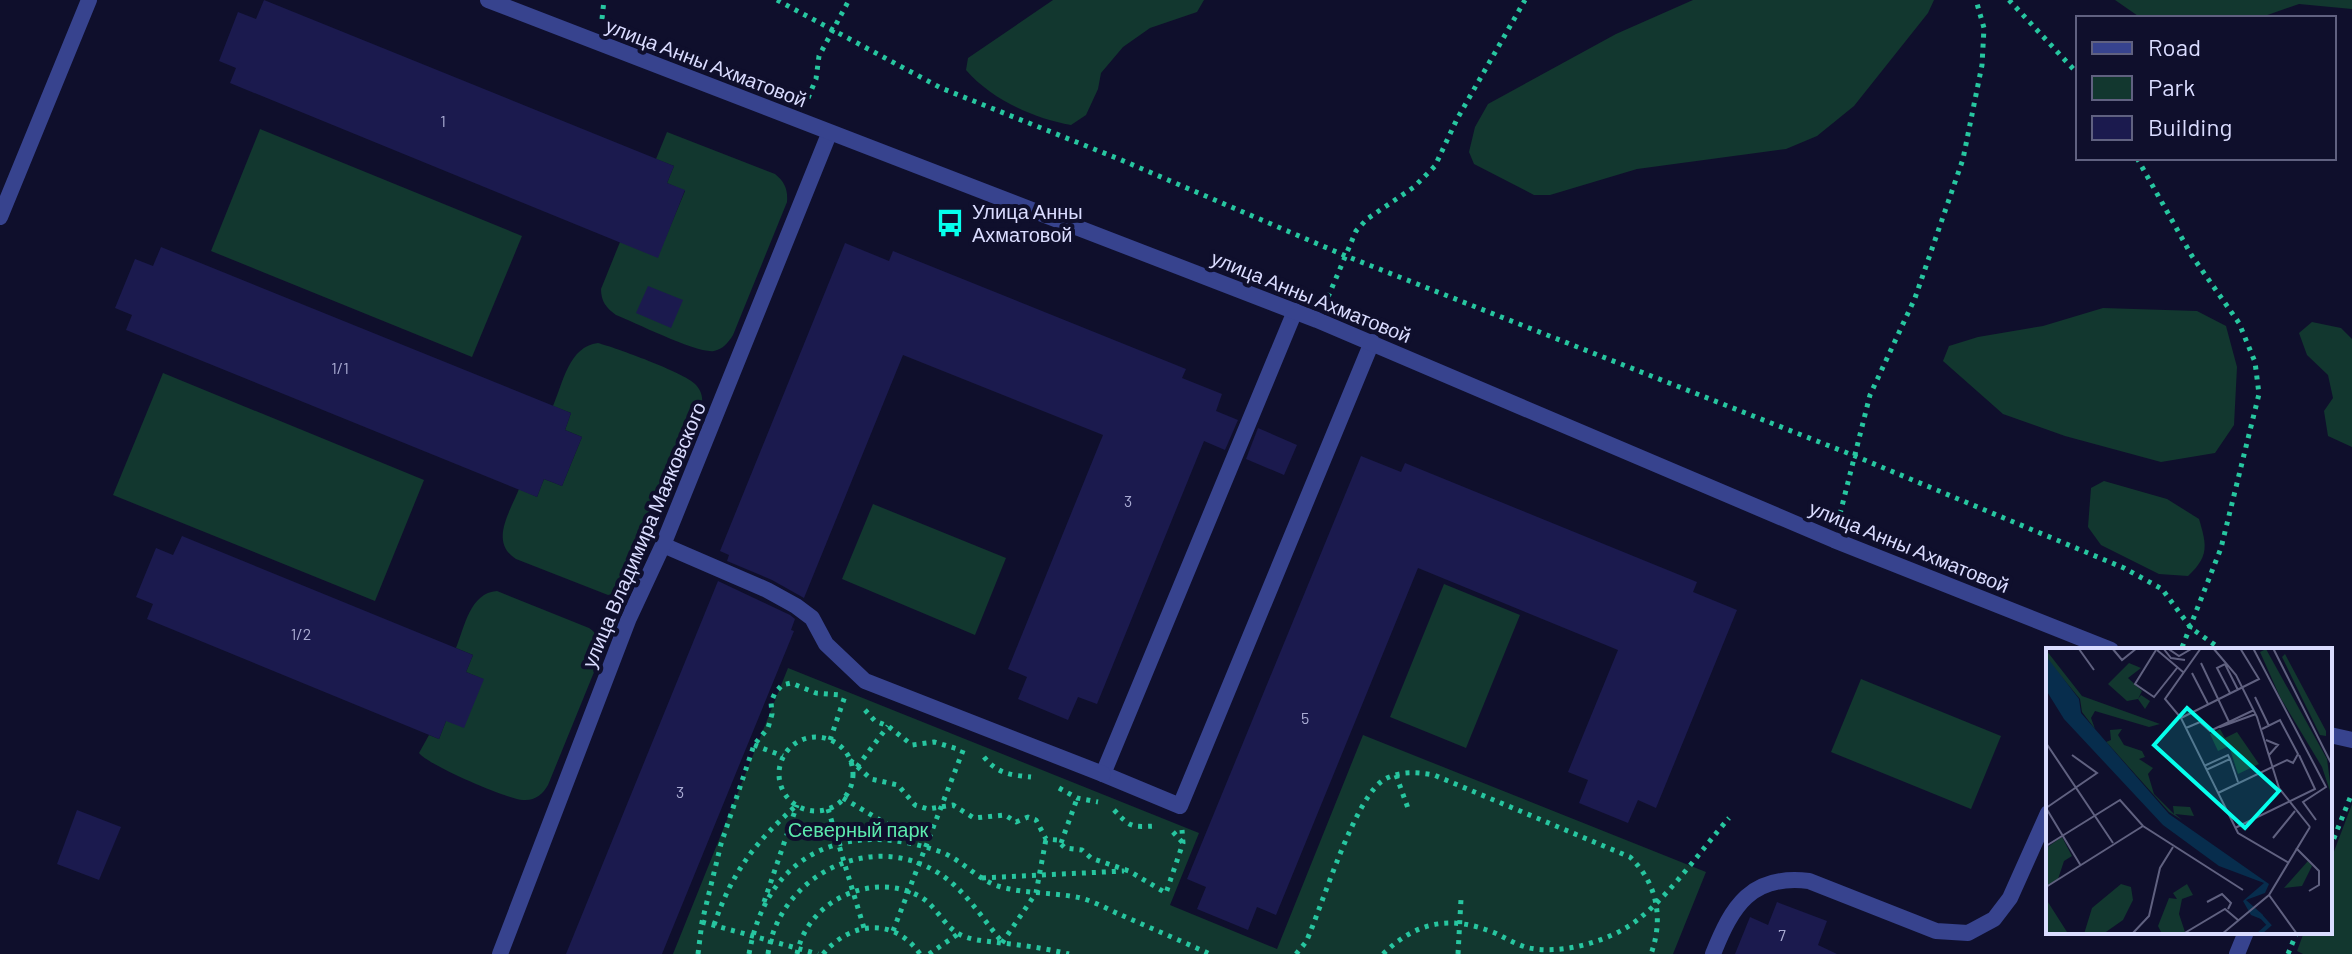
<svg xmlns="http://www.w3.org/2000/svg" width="2352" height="954" viewBox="0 0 2352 954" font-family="Barlow,sans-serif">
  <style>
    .green { fill: #12372f }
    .building { fill: #1b1a4e }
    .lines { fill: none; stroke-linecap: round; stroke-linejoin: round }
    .path { stroke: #27c6a0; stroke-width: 5; stroke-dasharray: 4 6; stroke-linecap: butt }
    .service { stroke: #37438e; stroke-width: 16 }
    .minor { stroke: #37438e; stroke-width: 16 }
    .tertiary { stroke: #37438e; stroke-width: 16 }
    .labels { text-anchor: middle; stroke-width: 8; stroke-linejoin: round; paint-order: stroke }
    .number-label { font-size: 16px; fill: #aaacd3 }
    .street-label { font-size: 20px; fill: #dadcff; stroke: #0f0f2c }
    .poi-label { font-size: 20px; fill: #dadcff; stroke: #0f0f2c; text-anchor: start }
    .park-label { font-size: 20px; fill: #5ce9ad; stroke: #0f0f2c }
    .inset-river { fill: none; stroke: #072d4d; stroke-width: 4 }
    .inset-road { fill: none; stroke: #606180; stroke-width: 2 }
    .view { fill: #06ffec; fill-opacity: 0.15; stroke: #06ffec; stroke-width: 4 }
    .inset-edge { fill: none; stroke: #dadcff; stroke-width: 4 }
  </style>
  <rect width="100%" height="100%" fill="#0f0f2c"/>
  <!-- green -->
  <g class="green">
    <path d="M1053,0H1204L1197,12L1150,28L1123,47L1101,73L1098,89L1086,115L1071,125C1034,119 991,99 966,70L968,58Z"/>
    <polygon points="1693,0 1934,0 1928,13 1854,106 1817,136 1786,149 1637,169 1550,195 1534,195 1474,164 1469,152 1475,127 1488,104 1616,34"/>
    <polygon points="2115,0 2352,0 2352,9 2299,4 2259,18 2141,18"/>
    <polygon points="260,129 522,236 472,357 211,251"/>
    <path d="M667,132L775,174C785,182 788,190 787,202L733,335C728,343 723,349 714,351C698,354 634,322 616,315C606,308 601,301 601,289L620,242L665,239L685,191L667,183L674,166L656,159Z"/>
    <polygon points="2103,308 2197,311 2226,326 2237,367 2234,425 2215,453 2161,462 2065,436 2003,414 1943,361 1949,346 1978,337 2043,326"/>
    <polygon points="2312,322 2341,328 2352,339 2352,447 2328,436 2324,411 2333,398 2328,375 2307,355 2299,333"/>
    <path d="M598,343C616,348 683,372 695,384C702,391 703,398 702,408L633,579L623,591L608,595L516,559C489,542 510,512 519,489L537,497L544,479L562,486L582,437L565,430L571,413L553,406C563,383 569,346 598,343Z"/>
    <polygon points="163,373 424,480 375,601 113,495"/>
    <path d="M2104,481L2167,499L2199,519C2207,546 2209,556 2188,576L2159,574L2101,545L2088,527L2091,488Z"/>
    <polygon points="873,504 1006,558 975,635 842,579"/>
    <polygon points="1444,584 1520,615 1466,748 1390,717"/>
    <path d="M497,591L589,628C599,635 602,643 601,655L548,785C543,794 535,801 523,800C507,799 428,765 419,753L429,735L439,739L446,721L483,679L466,672L473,655L456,648C465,626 470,593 497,591Z"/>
    <polygon points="788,668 1199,833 1170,905 1277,949 1363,735 1706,872 1673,954 673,954"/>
    <polygon points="1861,679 2001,736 1971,809 1831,752"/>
    <polygon points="2352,804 2352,954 2303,954 2297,951 2304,932 2330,932 2330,862"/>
  </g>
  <!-- building -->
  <g class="building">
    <polygon points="264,0 674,166 667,183 685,190 658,258 230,83 236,68 219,61 238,12 256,19"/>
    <polygon points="845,243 889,261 893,251 1186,369 1182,378 1222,394 1216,411 1238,420 1225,450 1204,441 1097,704 1078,697 1068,720 1018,699 1027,677 1008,669 1103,435 903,355 804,598 772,580 727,561 729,555 720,551"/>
    <polygon points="161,247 571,413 565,430 582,437 562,486 544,479 537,497 126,330 132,315 115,308 135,259 153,266"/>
    <polygon points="648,286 683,300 671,328 636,313"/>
    <polygon points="1258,428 1297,445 1284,475 1246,459"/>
    <polygon points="1361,456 1401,472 1405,463 1697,582 1693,592 1737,610 1656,808 1638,800 1628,823 1579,803 1588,780 1568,772 1618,650 1418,568 1276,915 1257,907 1248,930 1197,909 1206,887 1187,879"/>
    <polygon points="182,536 473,655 466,672 484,679 464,728 446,721 439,739 147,619 153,604 136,597 156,548 173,555"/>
    <polygon points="718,581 790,615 795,619 791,630 794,631 662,954 566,954"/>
    <polygon points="77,810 121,827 99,880 57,864"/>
    <polygon points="1777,902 1827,921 1818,945 1837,954 1735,954 1750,917 1768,925"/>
  </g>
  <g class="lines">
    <!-- path -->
    <g class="path">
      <polyline points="777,0 941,88 1119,159 1346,256 1855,456 2124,568 2162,589 2191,628 2222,650"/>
      <polyline points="2009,0 2078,74"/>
      <polyline points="602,19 604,0"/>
      <polyline points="808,98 816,79 819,56 849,0"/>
      <polyline points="2137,158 2192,256 2239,323 2255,362 2259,394 2221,548 2181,650"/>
      <polyline points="1328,297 1356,231 1367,219 1414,187 1435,166 1457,119 1525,0"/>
      <polyline points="1840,514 1870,395 1915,298 1963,159 1982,65 1984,28 1976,0"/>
      <polyline points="865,710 875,721 888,726 912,745 934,742 961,750"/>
      <circle cx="816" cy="774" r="37"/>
      <polyline points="830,740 845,696"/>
      <polyline points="754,745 783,756"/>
      <path d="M984,757C998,774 1010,775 1031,777"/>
      <polyline points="850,760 871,779 898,785 915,805 928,809 953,805 974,818 1005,815 1016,822 1028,817 1036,820 1046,839 1057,840 1065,848 1082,850 1091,858 1129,871 1166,893 1183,843 1182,830"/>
      <polyline points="857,767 888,726"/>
      <polyline points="1396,775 1409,811"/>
      <polyline points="1059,788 1077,798 1098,802"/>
      <polyline points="843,798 915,841"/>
      <polyline points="828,809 864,928"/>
      <path d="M1114,810C1131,828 1131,827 1156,826"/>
      <polyline points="1173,832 1183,843"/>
      <polyline points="1061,843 1078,796"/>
      <polyline points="2330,848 2352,793"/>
      <polyline points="982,878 1124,871"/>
      <polyline points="764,902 797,805"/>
      <polyline points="702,922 818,954"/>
      <path d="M714,925C732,872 755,842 797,805"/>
      <polyline points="893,931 964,748"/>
      <polyline points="1002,943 1036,893 1046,839"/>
      <polyline points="698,954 702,922 721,844 754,745 768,728 772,714 771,702 775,693 782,685 791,683 816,693 840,695"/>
      <path d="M749,954C767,851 848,819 941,852C962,860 977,879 998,886C1024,894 1050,892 1076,897C1092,900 1107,909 1121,915C1151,928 1181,941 1210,954"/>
      <path d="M768,954C779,875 872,829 940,874C965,890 983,919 1002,942"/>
      <path d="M797,954C807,901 871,871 919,896C935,904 943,925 959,934C972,941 987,941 1001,943C1024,945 1047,949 1069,954"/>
      <path d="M823,954C851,921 894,917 920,954"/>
      <polyline points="929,954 958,934"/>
      <path d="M1296,954L1306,942C1322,907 1355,795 1385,779C1400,771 1417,772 1434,775L1630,857C1657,883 1664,918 1651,954"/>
      <path d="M1383,954C1417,921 1451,915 1495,933C1506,938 1517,945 1529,948C1558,954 1598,944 1624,929C1661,908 1700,851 1729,818"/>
      <polyline points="1458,954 1461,899"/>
      <polyline points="2288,954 2297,932"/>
    </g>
    <!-- service -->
    <g class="service">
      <polyline points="0,217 89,0"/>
      <polyline points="1295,311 1103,774 1180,806 1372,342"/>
      <polyline points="663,545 767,590 796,606 812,618 826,644 865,681 1103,774"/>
      <polyline points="500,954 629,618 663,545 829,134"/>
      <path d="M1713,954C1732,906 1751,874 1809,881L1936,931L1968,933L1994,919L2010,898L2048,813"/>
    </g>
    <!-- minor -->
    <g class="minor">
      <polyline points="488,0 1317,320 1834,540 2111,650"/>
      <polyline points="2330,735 2352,740"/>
    </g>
    <!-- tertiary -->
    <polyline class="tertiary" points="2237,954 2246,932"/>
  </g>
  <!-- icons -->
  <defs>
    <symbol id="bus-bare" viewBox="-9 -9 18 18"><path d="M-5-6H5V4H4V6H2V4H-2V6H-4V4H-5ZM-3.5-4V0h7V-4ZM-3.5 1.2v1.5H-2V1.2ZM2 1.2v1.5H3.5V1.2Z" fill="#06ffec" stroke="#0f0f2c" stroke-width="2.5" paint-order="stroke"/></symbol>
  </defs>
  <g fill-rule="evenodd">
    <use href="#bus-bare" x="930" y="203" width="40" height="40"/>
  </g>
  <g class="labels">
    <!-- number labels -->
    <g class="number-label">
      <text x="443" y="127">1</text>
      <text x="340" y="374">1/1</text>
      <text x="1128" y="507">3</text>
      <text x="301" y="640">1/2</text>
      <text x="1305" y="724">5</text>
      <text x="680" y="798">3</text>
      <text x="1782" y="941">7</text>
    </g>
    <!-- street labels -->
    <g class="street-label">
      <text transform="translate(706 63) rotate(21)" y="7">улица Анны Ахматовой</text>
      <text transform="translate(1311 297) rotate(22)" y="7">улица Анны Ахматовой</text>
      <text transform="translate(644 535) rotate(-67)" y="7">улица Владимира Маяковского</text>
      <text transform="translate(1909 547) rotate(22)" y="7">улица Анны Ахматовой</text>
    </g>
    <!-- poi labels -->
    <g class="poi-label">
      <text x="972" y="219">Улица Анны<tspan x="972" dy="23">Ахматовой</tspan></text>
    </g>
    <!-- park labels -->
    <g class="park-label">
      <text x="858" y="837">Северный парк</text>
    </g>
  </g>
  <!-- overview -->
  <g transform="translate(2046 648)">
    <rect width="286" height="286" fill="#0f0f2c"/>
    <path d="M220,1L281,111L286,149L276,119L234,49L214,4ZM0,2L36,48L114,76L103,79L49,63L45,70L49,81L36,64L34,51L0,10ZM239,6L280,83V88L274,87L236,9ZM83,15L95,20L82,30L96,43L92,51L95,47L104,53L99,61L92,51L81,53L62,36ZM76,81L72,87L78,97L96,103L99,109L93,111L107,120L102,126L108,146L128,166L127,158L144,159L148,168L129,166L136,172L123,164L64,98L60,94L65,92L64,82ZM174,81L179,90L191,84L213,116L192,126L183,98L172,103L164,86ZM16,189L26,208L18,213L12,231L0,238V200ZM262,213L266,218L256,238L238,240ZM75,236L85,239L87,252L77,272L57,286H38L46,260ZM141,236L147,247L136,251L133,266L139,284L116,286L112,278L123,250L131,251L127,245ZM0,251L21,284L22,286H0Z" fill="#12372f"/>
    <path d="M0,8L33,51L35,65L123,166L223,236L219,245L200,252L217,267L215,271L205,267L197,253L218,235L173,218L117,177L18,71L0,42Z" fill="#072d4d"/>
    <path class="inset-river" d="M212,265L223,277L213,286"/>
    <path class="inset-road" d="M66,0L76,12L91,0M117,0L125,10L139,12M121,0L133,8L147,0M155,0L119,51L135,70L192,185L243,215M167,0L190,27L211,69L233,140L264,179M207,0L280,139L257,154L270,172M227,0L286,117M33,1L48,22M110,2L89,36L108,49L131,20M111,2L137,24M155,15L183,74M146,25L162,56M184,45L171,20L179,16L192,42M209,49L223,78M135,70L213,31L194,0M174,79L210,66M140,80L154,74L164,83L208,62M220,92L232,97L223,107M0,95L67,195M184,111L192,134M158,118L182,107L184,111L160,122M172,145L241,112L247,115L252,106L234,72L216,81M0,160L51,125L26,107M0,160L35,218M189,180L269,141L253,107M227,190L249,163M0,198L74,152L97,178L197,242M250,200L273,223V237L263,243M0,239L97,178M223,247L251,286M161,254L176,246L185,255L182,261M86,286L103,268L114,220L127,199M137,286L179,261L192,272M176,286L223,247L264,179"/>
    <path class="view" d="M141,60L233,143L199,180L108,97Z"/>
    <rect width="286" height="286" class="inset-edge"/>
  </g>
  <!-- legend -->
  <rect x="2076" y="16" width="260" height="144" fill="#0f0f2c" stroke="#606180" stroke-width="2"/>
  <rect x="2092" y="42" width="40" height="12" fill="#37438e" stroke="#606180" stroke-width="2"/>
  <text x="2148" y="56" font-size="24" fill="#dadcff">Road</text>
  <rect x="2092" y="76" width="40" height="24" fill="#12372f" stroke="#606180" stroke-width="2"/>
  <text x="2148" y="96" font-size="24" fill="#dadcff">Park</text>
  <rect x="2092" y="116" width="40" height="24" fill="#1b1a4e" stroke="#606180" stroke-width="2"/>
  <text x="2148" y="136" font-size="24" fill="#dadcff">Building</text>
</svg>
